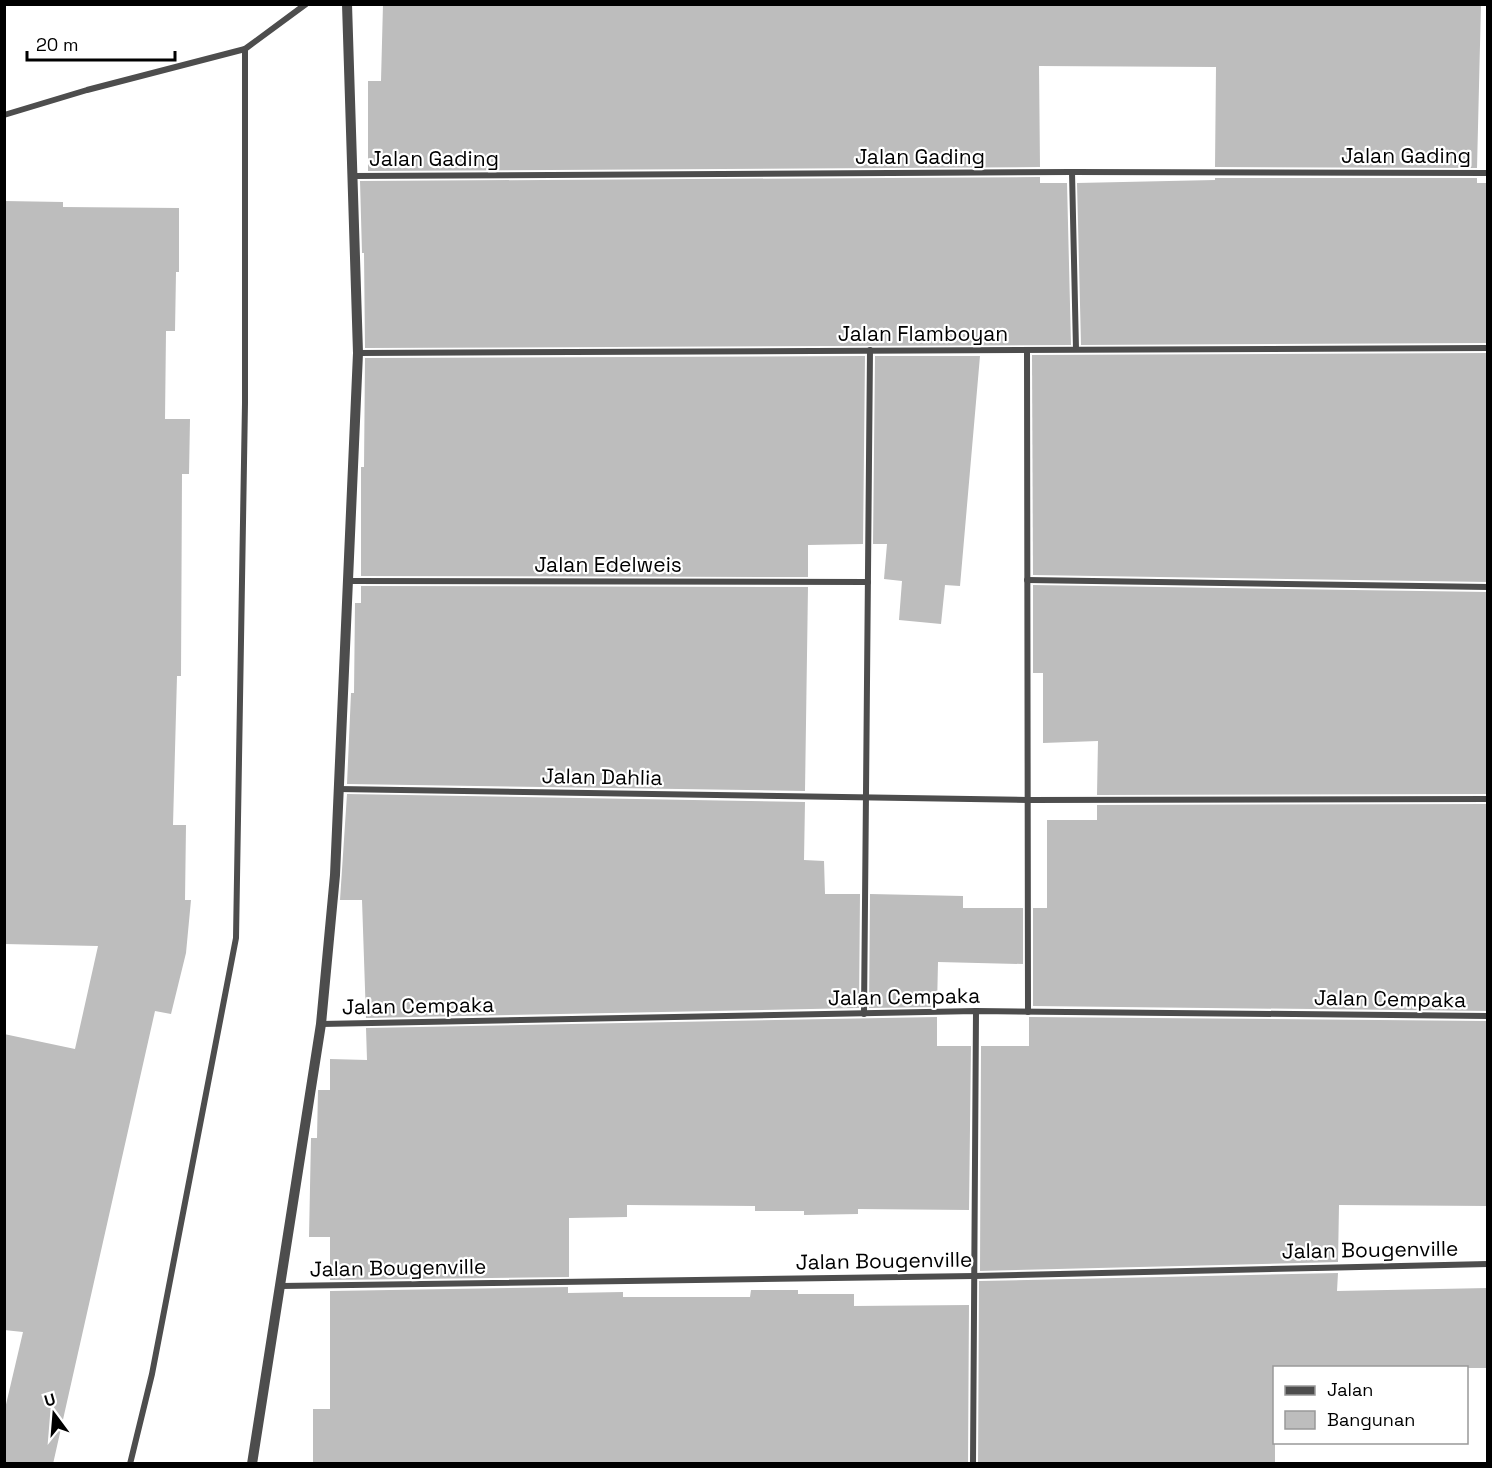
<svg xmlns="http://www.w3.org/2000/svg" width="1492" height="1468" viewBox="0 0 1492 1468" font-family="'Space Grotesk',sans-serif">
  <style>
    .building { fill: #bdbdbd }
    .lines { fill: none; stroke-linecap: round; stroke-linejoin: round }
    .minor { stroke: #4d4d4d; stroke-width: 6 }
    .tertiary { stroke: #4d4d4d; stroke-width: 10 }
    .labels { text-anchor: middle; stroke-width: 4.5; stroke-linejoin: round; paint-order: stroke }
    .street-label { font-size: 21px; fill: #000; stroke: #fff }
  </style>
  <rect width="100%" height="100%" fill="#fff"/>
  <!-- building -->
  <g class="building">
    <polygon points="383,4 1481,4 1477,168 1215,167 1216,67 1039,66 1040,167 368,171 368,81 381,81"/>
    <polygon points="1040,177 1040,183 1067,183 1071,345 365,348 364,253 362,253 360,181"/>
    <polygon points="1215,178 1477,178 1477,183 1488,183 1488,343 1081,345 1077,183 1215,180"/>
    <polygon points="4,201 63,202 63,207 179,208 179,272 176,272 175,331 166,331 165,419 190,419 189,474 182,474 181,676 177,676 173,825 186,825 185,900 191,900 186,953 171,1014 155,1011 53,1464 4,1464 4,1413 23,1332 4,1330 4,1034 75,1049 98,946 4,944"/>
    <polygon points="1488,353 1488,582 1033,575 1032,355"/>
    <polygon points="865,356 863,544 808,545 808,577 361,576 361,467 364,467 365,358"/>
    <polygon points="875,356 980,356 960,586 945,585 941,624 899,620 902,581 884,579 887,544 873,544"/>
    <polygon points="1033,585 1488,592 1488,794 1097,795 1098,741 1043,743 1043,673 1033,673"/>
    <polygon points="361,586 808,587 805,791 347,784 351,693 354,693 355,603 361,603"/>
    <polygon points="347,794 805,802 804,860 824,861 825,894 860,894 859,1008 366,1018 362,900 340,900"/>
    <polygon points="1488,804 1488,1011 1033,1006 1033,908 1047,908 1047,820 1097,820 1097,805"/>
    <polygon points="870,894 963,896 963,908 1023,908 1023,964 938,962 937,1007 869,1008"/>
    <polygon points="937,1017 937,1046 971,1046 969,1210 858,1209 858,1214 804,1215 804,1211 755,1211 755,1206 627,1205 627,1217 569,1218 569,1277 330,1280 330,1237 309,1237 311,1138 317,1138 318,1090 330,1090 330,1059 367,1060 366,1028"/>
    <polygon points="1029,1017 1488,1021 1488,1206 1339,1205 1338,1262 980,1271 981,1046 1029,1046"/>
    <polygon points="1338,1273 1337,1291 1488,1288 1488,1368 1275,1368 1275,1464 978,1464 979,1281"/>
    <polygon points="568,1287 568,1293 623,1292 623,1297 750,1297 751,1290 798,1290 798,1294 854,1294 854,1306 969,1305 968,1464 313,1464 313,1409 330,1409 330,1291"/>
  </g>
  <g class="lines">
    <!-- minor -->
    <g class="minor">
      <polyline points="4,115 87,90 245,49 306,4"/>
      <polyline points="1072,172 1076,349"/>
      <polyline points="353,176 1072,172 1488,173"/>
      <polyline points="1027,350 1028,1012"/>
      <polyline points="358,353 1488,348"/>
      <polyline points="1027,580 1488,587"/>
      <polyline points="348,581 868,582"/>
      <polyline points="338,789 1028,800 1488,799"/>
      <polyline points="864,1014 870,350"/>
      <polyline points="321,1024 976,1011 1488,1016"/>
      <polyline points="281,1286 974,1276 1488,1264"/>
      <polyline points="130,1464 152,1374 236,938 245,403 245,49"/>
      <polyline points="973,1464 976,1011"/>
    </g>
    <!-- tertiary -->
    <polyline class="tertiary" points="252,1464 321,1024 335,875 358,353 347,4"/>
  </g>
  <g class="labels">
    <!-- street labels -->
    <g class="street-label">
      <text x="1406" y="163">Jalan Gading</text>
      <text x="920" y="164">Jalan Gading</text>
      <text x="434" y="166">Jalan Gading</text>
      <text x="923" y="341">Jalan Flamboyan</text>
      <text x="608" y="572">Jalan Edelweis</text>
      <text transform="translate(602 777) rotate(1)" y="7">Jalan Dahlia</text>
      <text transform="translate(904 997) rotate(-1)" y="7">Jalan Cempaka</text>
      <text transform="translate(1390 999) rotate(1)" y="7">Jalan Cempaka</text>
      <text transform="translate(418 1006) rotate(-1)" y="7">Jalan Cempaka</text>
      <text transform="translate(1370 1250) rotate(-1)" y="7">Jalan Bougenville</text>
      <text transform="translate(884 1261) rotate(-1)" y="7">Jalan Bougenville</text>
      <text transform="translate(398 1268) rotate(-1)" y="7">Jalan Bougenville</text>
    </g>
  </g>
  <!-- border -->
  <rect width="1492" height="1468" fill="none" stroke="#000000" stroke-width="12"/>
  <!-- legend -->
  <rect x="1273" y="1366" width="195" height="78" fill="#ffffff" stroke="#999999" stroke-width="1.5"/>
  <rect x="1285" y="1386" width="30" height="9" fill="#4d4d4d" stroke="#999999" stroke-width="1.5"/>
  <text x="1327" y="1396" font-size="18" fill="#000000">Jalan</text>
  <rect x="1285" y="1411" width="30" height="18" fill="#bdbdbd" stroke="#999999" stroke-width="1.5"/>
  <text x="1327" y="1426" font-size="18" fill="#000000">Bangunan</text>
  <!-- north arrow -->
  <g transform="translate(54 1414) rotate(344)" stroke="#ffffff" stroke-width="4.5" paint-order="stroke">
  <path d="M0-4.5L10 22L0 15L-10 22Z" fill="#000000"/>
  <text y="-9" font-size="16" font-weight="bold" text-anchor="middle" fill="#000000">U</text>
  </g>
  <!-- scale -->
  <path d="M27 51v9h148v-9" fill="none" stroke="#000000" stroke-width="3"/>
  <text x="36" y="51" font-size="18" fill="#000000" stroke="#ffffff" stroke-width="4.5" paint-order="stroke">20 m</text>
</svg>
